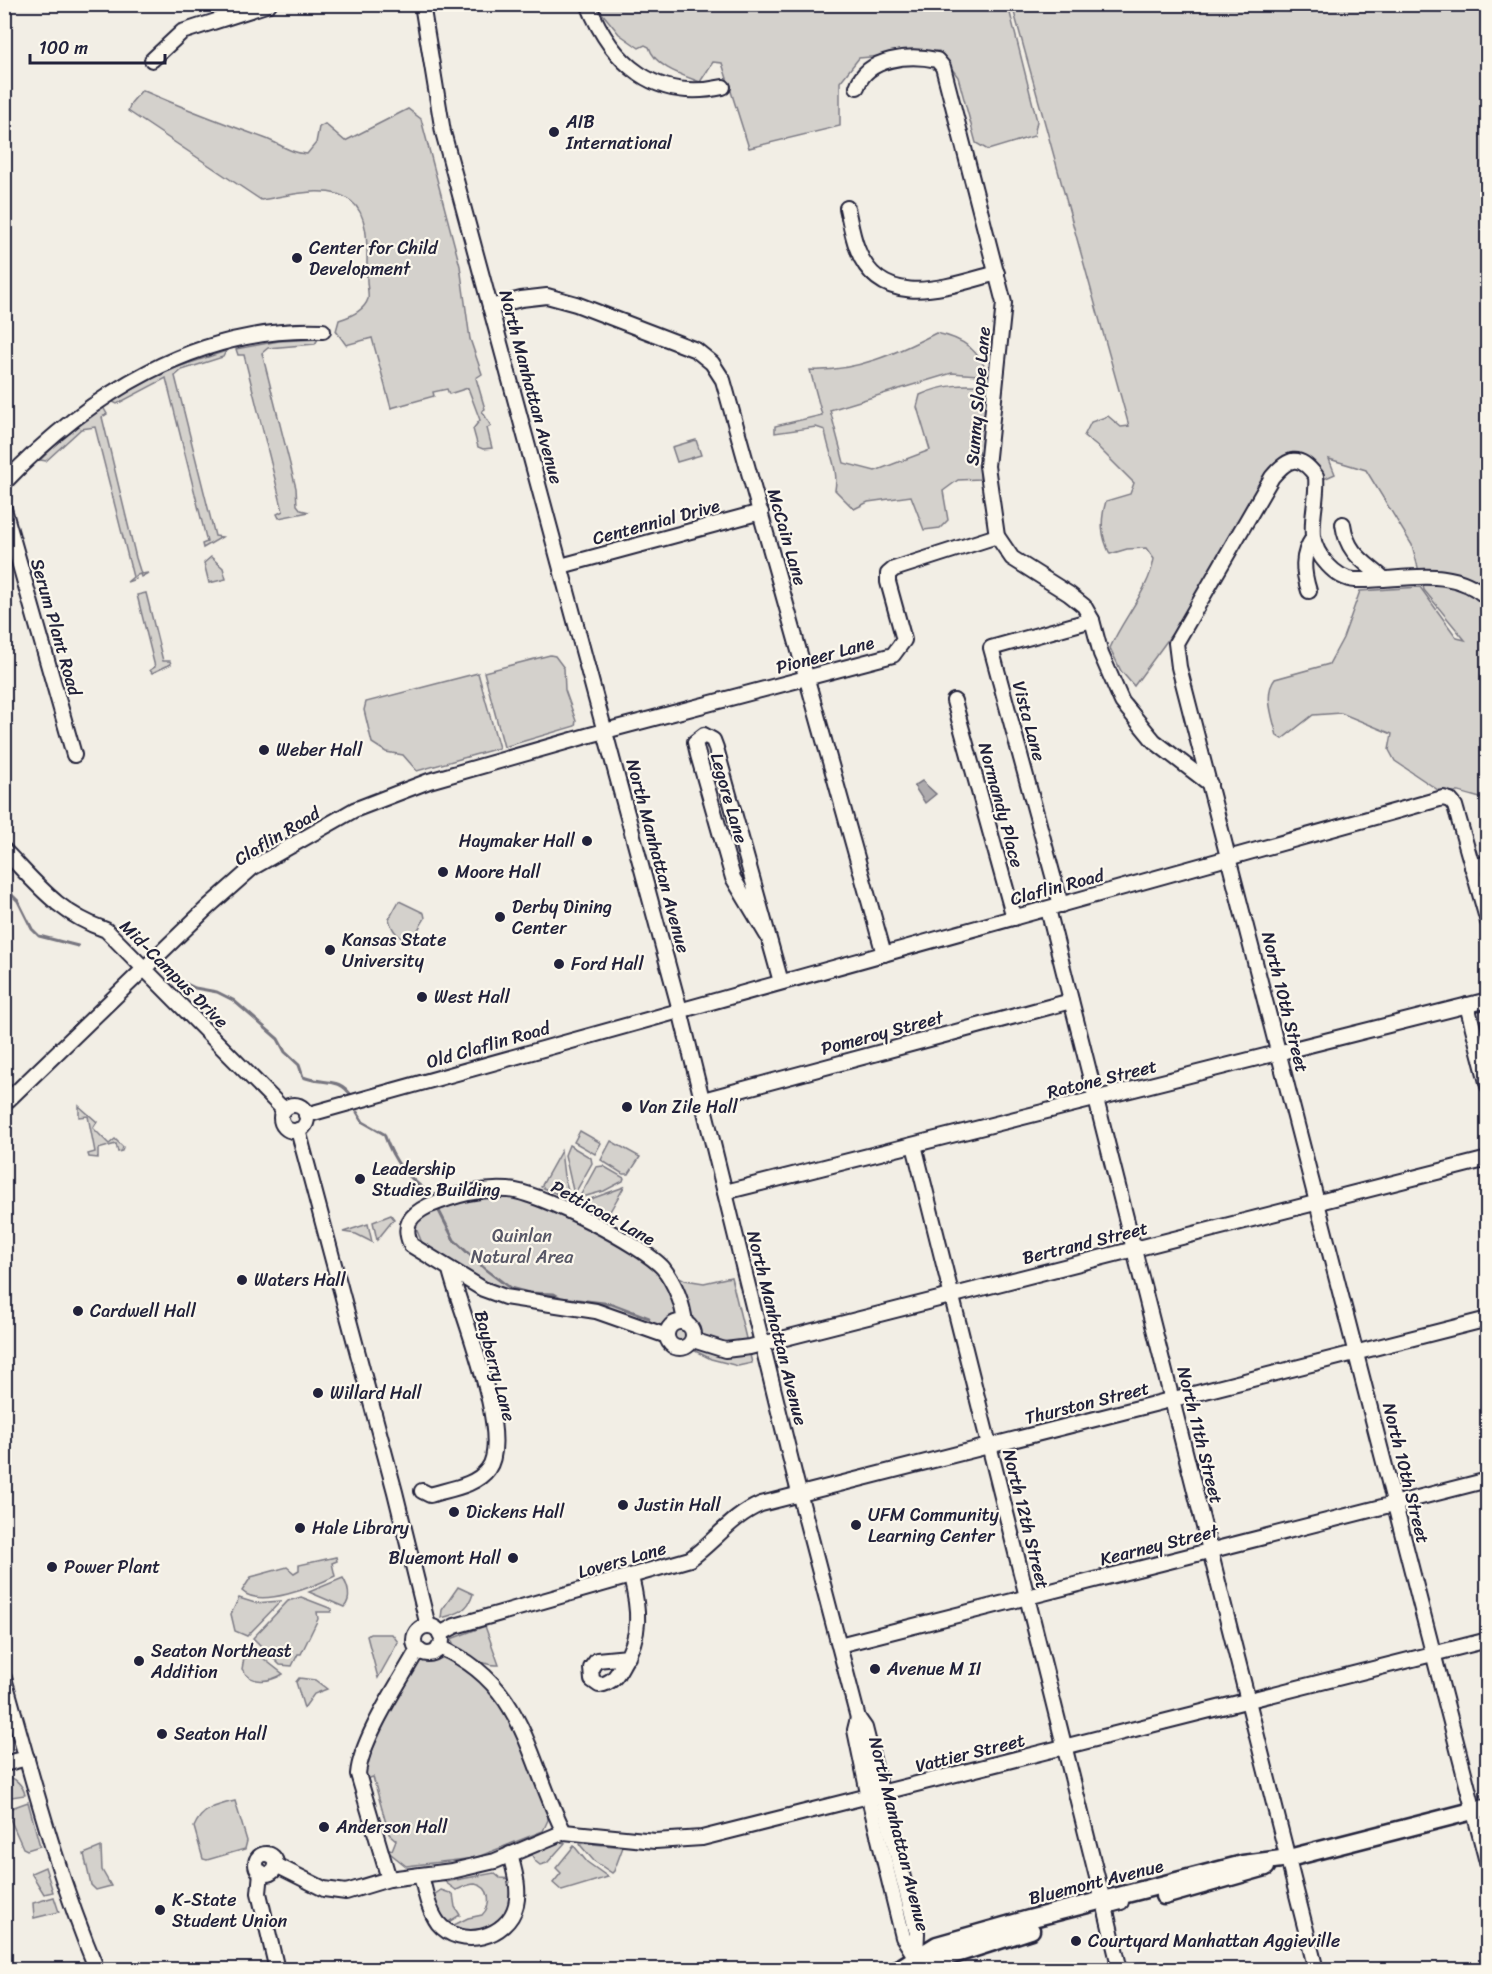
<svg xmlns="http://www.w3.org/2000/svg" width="1492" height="1974" viewBox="0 0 1492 1974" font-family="Sriracha,sans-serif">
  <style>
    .green { fill: #d4d1cc; stroke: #7b7a84; stroke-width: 1.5 }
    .water { fill: #aeabad; stroke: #76747f; stroke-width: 1.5 }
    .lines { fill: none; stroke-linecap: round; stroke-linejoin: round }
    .stream { stroke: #76747f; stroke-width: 3 }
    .minor-casing { stroke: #22223b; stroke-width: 18 }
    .major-casing { stroke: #22223b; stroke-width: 21 }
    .minor { stroke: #fbf7ec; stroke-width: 14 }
    .major { stroke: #fbf7ec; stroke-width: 16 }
    .poi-dot { fill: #22223b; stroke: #fbf7ec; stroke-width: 2 }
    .labels { text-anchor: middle; stroke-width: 4.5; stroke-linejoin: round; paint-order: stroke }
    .poi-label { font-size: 18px; fill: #22223b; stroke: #fbf7ec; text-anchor: start }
    .street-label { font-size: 18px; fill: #22223b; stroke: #fbf7ec }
    .park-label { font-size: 18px; fill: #575766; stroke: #fbf7ec }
  </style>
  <rect width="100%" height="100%" fill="#f2eee5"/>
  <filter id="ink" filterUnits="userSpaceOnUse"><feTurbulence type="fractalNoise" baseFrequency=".0167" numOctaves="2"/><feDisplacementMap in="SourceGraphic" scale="12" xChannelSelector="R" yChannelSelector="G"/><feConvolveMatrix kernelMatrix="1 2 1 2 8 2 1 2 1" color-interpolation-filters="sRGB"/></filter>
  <g filter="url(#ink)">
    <!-- green -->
    <g class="green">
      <path d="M599,4L1008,5L1037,121L1034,136L988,150L976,143L958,77L939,51L859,58L840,82V126L749,148L722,63L713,62L700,82C682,75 655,67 649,47L645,45L639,48L619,34L598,8Z"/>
      <path d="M1012,5H1487V800L1459,792H1441L1395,761L1389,750L1392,734L1341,713L1313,715L1282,739L1277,736C1273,718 1263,694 1275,679L1329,664L1343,638L1360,591L1420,587L1457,638L1465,640L1424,590L1412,545L1366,470L1329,459L1335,474L1324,479L1290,458L1180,623L1134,686L1121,671L1110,648C1123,618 1149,590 1154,559L1146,548L1127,549L1110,554C1101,536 1100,521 1106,501L1130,494L1134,483L1099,448L1084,436L1091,422L1108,416L1121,427L1129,426Z"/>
      <path d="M142,90C183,108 223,123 264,138C281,144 289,153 307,154L316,143L319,127L325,124L345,141L408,109L421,119L460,266L470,339L482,374L476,378L485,409L482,411L491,426L487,428L492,448L483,449L478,447L473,429L480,420L468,388L449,394L447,389L433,392L434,396L391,408L372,338L346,345L336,331L339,320C349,317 364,311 368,299C369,294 367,286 367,281C366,258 372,217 351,201C329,183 287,196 261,200L128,111L131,103Z"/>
      <path d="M936,333C966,339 977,350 990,376L952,373L830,410L844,463L875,471L930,450L917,407L920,395C944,384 963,384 989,386L981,446L980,479L958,480L943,491L948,520L940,528L924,530L911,496L868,502L854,509L835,490C839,468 828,452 825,430L816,427L775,433V426L822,415L810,370C855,372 897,353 936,333Z"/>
      <polygon points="318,339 315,344 268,348 262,353 296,488 297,505 301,510 309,512 279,518 277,514 283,511 244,355 238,355 236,349 279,341"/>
      <polygon points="226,351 223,357 182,370 175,376 215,536 222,537 203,548 202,544 207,542 166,378 117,404 111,401 166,371"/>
      <polygon points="103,407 107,414 102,417 136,558 141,574 148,573 141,577 140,574 135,576 136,579 127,582 133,577 95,427 81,429 46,461 40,460 66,435"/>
      <polygon points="696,440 701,455 677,462 672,447"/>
      <polygon points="211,557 223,568 226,579 209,583 204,563"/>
      <polygon points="146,593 163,661 170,661 171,664 152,673 150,670 155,667 137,595"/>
      <polygon points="550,655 555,656 564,668 565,690 576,721 575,726 504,747 484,672"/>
      <polygon points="478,673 499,748 417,771 403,755 386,752 372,743 364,710 366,702"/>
      <path d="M399,901L424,913L425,918L410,943C398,937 392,931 389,919Z"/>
      <polygon points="79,1106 97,1122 93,1128 109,1144 115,1139 123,1147 122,1151 118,1152 116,1144 98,1149 98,1158 89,1157 88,1154 95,1152 88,1116 79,1117"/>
      <polygon points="580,1131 601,1143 595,1154 574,1142"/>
      <polygon points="611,1141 640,1157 629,1174 623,1174 601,1160"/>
      <polygon points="569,1145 591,1158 592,1163 574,1195 565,1155"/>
      <polygon points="561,1151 564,1176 571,1200 541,1187"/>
      <polygon points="603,1166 624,1178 623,1181 604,1191 579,1198 596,1167"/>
      <polygon points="624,1187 605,1220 577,1204"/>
      <polygon points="475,1195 525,1197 572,1219 685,1280 704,1283 731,1277 752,1363 738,1366 711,1359 622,1314 508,1292 489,1285 422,1243 416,1228 421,1215"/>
      <polygon points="391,1215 394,1219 377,1240 373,1222"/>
      <polygon points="368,1224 372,1242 356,1234 343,1232"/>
      <path d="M336,1557L337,1561L332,1563L335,1576C315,1586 260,1609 242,1591L251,1577L287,1567L294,1573L299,1570V1565Z"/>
      <path d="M343,1578C348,1586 352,1599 344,1607L309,1592Z"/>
      <path d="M458,1587L473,1594C468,1611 457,1614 441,1618L442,1610Z"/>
      <polygon points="301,1597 332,1609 331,1612 317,1612 318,1619 301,1654 298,1654 292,1666 280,1665 253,1638 288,1601"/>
      <polygon points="239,1598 255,1603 281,1601 247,1636 235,1631 231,1614"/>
      <path d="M485,1626L499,1665C484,1666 456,1654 451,1639Z"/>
      <polygon points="370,1634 392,1634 398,1642 378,1678 367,1636"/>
      <path d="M250,1648L283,1674C270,1682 251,1685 242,1669L245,1652Z"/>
      <path d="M439,1657C460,1655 499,1697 508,1716C523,1747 534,1780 547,1812L548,1820L543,1831L475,1858L406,1866L386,1850L387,1848L392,1850L396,1840L389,1834L373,1777L366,1779L365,1766L413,1663L417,1659L430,1660Z"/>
      <polygon points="299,1678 315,1680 327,1689 314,1694 304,1708 296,1682"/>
      <path d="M4,1776C15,1777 23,1785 25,1795L5,1798Z"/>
      <path d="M235,1801L247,1841L245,1849L207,1860L203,1859L194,1827C202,1808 217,1805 235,1801Z"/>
      <polygon points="28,1802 40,1846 27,1850 23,1848 6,1810"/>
      <polygon points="558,1841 565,1843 547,1863 540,1865 535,1861 531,1853"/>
      <polygon points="583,1843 623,1847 614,1871 612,1873 594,1861 581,1846 580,1844"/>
      <polygon points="574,1846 587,1862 608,1877 562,1891 553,1883 561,1873 556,1868"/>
      <polygon points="101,1847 102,1870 111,1886 96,1890 91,1885 84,1854"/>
      <polygon points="45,1867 53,1892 44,1894 31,1873"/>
      <path d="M494,1873L500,1878L511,1879V1906L496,1925L469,1933L452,1926L468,1918L482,1915C492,1905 491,1887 475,1884C467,1884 462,1888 456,1890L445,1882Z"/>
      <polygon points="441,1890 453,1894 455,1907 460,1915 447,1923 431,1897"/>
      <polygon points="54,1897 59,1912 34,1918 33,1903"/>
    </g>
    <!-- water -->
    <polygon class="water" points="922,781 936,794 925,803 914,786"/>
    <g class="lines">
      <!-- stream -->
      <g class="stream">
        <polyline points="4,565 12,563"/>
        <polyline points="4,887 18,901 32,929 39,936 78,946"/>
        <path d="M168,975L195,988L217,992L233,1000L278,1039L285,1052L299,1065L303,1077C322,1085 340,1076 352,1097"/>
        <path d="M357,1112L363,1122L384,1134C395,1165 405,1174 430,1194"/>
        <polyline points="439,1211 454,1240 485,1269 510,1288 529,1293 554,1294 561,1298 612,1304 649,1318"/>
      </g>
      <defs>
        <g id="minor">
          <polyline points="422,4 443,132 680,1010 796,1481 858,1718 865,1728 917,1933 916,1956"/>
          <path d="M588,4C612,64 655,102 723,87"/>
          <polyline points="152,60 182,32 269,4"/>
          <path d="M857,87C867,57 910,54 937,60L943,67L1004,303L987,466L997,536L1012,558L1069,594L1084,606L1092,620L1101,654L1122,702L1154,741L1210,784"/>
          <path d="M847,208C850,221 852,235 857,248C881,313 948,286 997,273"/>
          <polyline points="490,307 521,299 547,296 576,304 696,350 712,363 723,380 884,954"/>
          <path d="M4,483C88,395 197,326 323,331"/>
          <polyline points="4,509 74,755"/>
          <path d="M1343,524C1347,553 1362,560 1383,578"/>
          <polyline points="561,566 761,512"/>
          <path d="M1309,591C1303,572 1301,555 1313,538"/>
          <path d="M1488,598C1449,563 1400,582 1355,580C1336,579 1315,555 1313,536C1311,516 1318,496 1316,476C1299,453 1288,458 1272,477L1176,643L1179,667L1488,1866"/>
          <polyline points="954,701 1014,918"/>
          <path d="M4,850C38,885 58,913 106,930L284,1110"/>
          <polyline points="1472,867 1488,863"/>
          <polyline points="1061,905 991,648 1092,620"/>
          <polyline points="1048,909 1316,1970"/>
          <polyline points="767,935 733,878 698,755 695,742 704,735 713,740 716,748 781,982"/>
          <polyline points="1467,1005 1488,1086"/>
          <polyline points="703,1100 1071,1001"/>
          <polyline points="4,1104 208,907 252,868 354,810 429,781 590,735 893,655 904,640 888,582 888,574 894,569 997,536"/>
          <circle cx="294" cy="1118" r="13"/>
          <polyline points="306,1115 1443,798 1450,800 1455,806 1488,922"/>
          <polyline points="298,1130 395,1492 428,1626"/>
          <polyline points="914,1145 1103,1901"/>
          <polyline points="725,1192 1488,1000"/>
          <circle cx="680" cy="1335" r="13"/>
          <path d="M667,1336L596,1311L505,1297L483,1289L411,1245C402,1225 410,1215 428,1206C455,1195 479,1188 508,1190C540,1192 642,1245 663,1268C675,1283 683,1304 685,1323"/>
          <polyline points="693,1340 725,1350 750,1347 1488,1159"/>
          <path d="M422,1491L430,1495C449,1489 476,1486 488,1469C513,1436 460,1311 450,1270"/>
          <circle cx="428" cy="1640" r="14"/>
          <path d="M440,1634L455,1626L690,1559C715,1541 732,1516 761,1504L1488,1319"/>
          <polyline points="839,1645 1488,1480"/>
          <path d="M439,1647C525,1683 527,1759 564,1832"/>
          <path d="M628,1657L597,1660L591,1668L592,1680L599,1685C613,1683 617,1675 623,1664C642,1635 639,1609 631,1577"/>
          <path d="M4,1678C32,1777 57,1875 97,1970"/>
          <polyline points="858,1718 855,1730 869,1798 903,1937 916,1958"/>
          <polyline points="4,1764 27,1758"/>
          <circle cx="266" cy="1864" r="10"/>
          <polyline points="276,1865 324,1889 346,1892 389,1879 452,1871 495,1861 564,1832 655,1841 702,1838 1488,1640"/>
          <polyline points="261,1872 259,1893 277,1970"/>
          <path d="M421,1875C425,1891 428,1909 438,1923C460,1950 508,1938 516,1905C520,1888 514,1870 510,1854"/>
          <path d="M389,1879L358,1774C361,1740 397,1686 414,1656L420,1651"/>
          <polyline points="1120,1970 1106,1911 1110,1905 1121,1902"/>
        </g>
        <g id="major">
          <polyline points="1164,1896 1266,1867"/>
          <polyline points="897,1970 937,1945 1029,1919 1243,1864 1289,1858 1488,1807"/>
          <polyline points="919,1970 941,1959 1031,1930"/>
        </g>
      </defs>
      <!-- minor casing -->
      <use href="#minor" class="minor-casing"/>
      <!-- major casing -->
      <use href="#major" class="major-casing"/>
      <!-- minor -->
      <use href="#minor" class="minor"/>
      <!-- major -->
      <use href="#major" class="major"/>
    </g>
  </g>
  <!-- markers -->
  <g class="poi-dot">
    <circle cx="554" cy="132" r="6"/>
    <circle cx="297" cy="258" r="6"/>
    <circle cx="264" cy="750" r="6"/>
    <circle cx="587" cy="841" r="6"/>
    <circle cx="443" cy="872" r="6"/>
    <circle cx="500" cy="917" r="6"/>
    <circle cx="330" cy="950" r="6"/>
    <circle cx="559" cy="964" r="6"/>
    <circle cx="422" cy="997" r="6"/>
    <circle cx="627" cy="1107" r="6"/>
    <circle cx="360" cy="1179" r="6"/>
    <circle cx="242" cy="1280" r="6"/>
    <circle cx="78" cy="1311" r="6"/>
    <circle cx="318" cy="1393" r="6"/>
    <circle cx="623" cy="1505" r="6"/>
    <circle cx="454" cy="1512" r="6"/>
    <circle cx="856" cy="1525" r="6"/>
    <circle cx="300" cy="1528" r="6"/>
    <circle cx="513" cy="1558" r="6"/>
    <circle cx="52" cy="1567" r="6"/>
    <circle cx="139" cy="1661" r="6"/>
    <circle cx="875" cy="1669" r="6"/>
    <circle cx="162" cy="1734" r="6"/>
    <circle cx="324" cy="1827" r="6"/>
    <circle cx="160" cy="1910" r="6"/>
    <circle cx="1076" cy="1941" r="6"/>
  </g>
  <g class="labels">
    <!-- poi labels -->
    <g class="poi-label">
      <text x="566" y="128">AIB<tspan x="566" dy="21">International</tspan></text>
      <text x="309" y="254">Center for Child<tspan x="309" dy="21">Development</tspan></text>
      <text x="276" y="756">Weber Hall</text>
      <text x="575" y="847" text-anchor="end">Haymaker Hall</text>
      <text x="455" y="878">Moore Hall</text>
      <text x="512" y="913">Derby Dining<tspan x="512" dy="21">Center</tspan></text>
      <text x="342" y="946">Kansas State<tspan x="342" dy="21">University</tspan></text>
      <text x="571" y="970">Ford Hall</text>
      <text x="434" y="1003">West Hall</text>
      <text x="639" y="1113">Van Zile Hall</text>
      <text x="372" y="1175">Leadership<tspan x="372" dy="21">Studies Building</tspan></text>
      <text x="254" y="1286">Waters Hall</text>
      <text x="90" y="1317">Cardwell Hall</text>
      <text x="330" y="1399">Willard Hall</text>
      <text x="635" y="1511">Justin Hall</text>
      <text x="466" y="1518">Dickens Hall</text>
      <text x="868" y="1521">UFM Community<tspan x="868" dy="21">Learning Center</tspan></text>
      <text x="312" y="1534">Hale Library</text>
      <text x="501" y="1564" text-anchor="end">Bluemont Hall</text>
      <text x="64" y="1573">Power Plant</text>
      <text x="151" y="1657">Seaton Northeast<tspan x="151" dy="21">Addition</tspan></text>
      <text x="887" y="1675">Avenue M II</text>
      <text x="174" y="1740">Seaton Hall</text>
      <text x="336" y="1833">Anderson Hall</text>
      <text x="172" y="1906">K-State<tspan x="172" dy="21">Student Union</tspan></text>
      <text x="1088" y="1947">Courtyard Manhattan Aggieville</text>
    </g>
    <!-- street labels -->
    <g class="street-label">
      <text transform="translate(531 387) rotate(75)" y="6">North Manhattan Avenue</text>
      <text transform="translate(978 396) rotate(-85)" y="6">Sunny Slope Lane</text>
      <text transform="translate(656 522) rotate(-15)" y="6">Centennial Drive</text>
      <text transform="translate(787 537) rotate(74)" y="6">McCain Lane</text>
      <text transform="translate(56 627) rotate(74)" y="6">Serum Plant Road</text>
      <text transform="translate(825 655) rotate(-15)" y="6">Pioneer Lane</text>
      <text transform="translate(1029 721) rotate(75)" y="6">Vista Lane</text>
      <text transform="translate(729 798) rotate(74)" y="6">Legore Lane</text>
      <text transform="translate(1001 805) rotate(75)" y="6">Normandy Place</text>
      <text transform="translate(277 836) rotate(-31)" y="6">Claflin Road</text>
      <text transform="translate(658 856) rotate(75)" y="6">North Manhattan Avenue</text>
      <text transform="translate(1057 887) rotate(-15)" y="6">Claflin Road</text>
      <text transform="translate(174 974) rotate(45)" y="6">Mid-Campus Drive</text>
      <text transform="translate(1285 1002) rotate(76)" y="6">North 10th Street</text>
      <text transform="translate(882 1033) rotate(-15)" y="6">Pomeroy Street</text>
      <text transform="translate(488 1045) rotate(-16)" y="6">Old Claflin Road</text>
      <text transform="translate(1102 1079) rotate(-14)" y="6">Ratone Street</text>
      <text transform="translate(603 1213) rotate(29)" y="6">Petticoat Lane</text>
      <text transform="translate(1085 1243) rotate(-14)" y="6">Bertrand Street</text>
      <text transform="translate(777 1328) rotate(76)" y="6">North Manhattan Avenue</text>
      <text transform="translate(495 1366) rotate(75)" y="6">Bayberry Lane</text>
      <text transform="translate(1087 1403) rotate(-14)" y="6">Thurston Street</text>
      <text transform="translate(1200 1435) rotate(76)" y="6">North 11th Street</text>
      <text transform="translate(1406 1473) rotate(76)" y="6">North 10th Street</text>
      <text transform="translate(1026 1519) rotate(76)" y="6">North 12th Street</text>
      <text transform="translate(1159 1545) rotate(-14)" y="6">Kearney Street</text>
      <text transform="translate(622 1560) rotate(-16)" y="6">Lovers Lane</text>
      <text transform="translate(970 1753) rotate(-14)" y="6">Vattier Street</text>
      <text transform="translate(899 1834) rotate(76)" y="6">North Manhattan Avenue</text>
      <text transform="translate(1096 1882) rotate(-14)" y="6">Bluemont Avenue</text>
    </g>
    <!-- park labels -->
    <g class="park-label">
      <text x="522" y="1242">Quinlan<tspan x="522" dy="21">Natural Area</tspan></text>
    </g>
  </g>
  <!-- margin -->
  <rect width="1492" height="1974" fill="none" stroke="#fbf7ec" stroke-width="24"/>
  <rect x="12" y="12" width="1468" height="1950" fill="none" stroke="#22223b" stroke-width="2" filter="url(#ink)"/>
  <!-- scale -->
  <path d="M30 54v9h135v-9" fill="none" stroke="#22223b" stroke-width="3"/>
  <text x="39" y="54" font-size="18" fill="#22223b" stroke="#fbf7ec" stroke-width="4.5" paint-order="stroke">100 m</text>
</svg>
